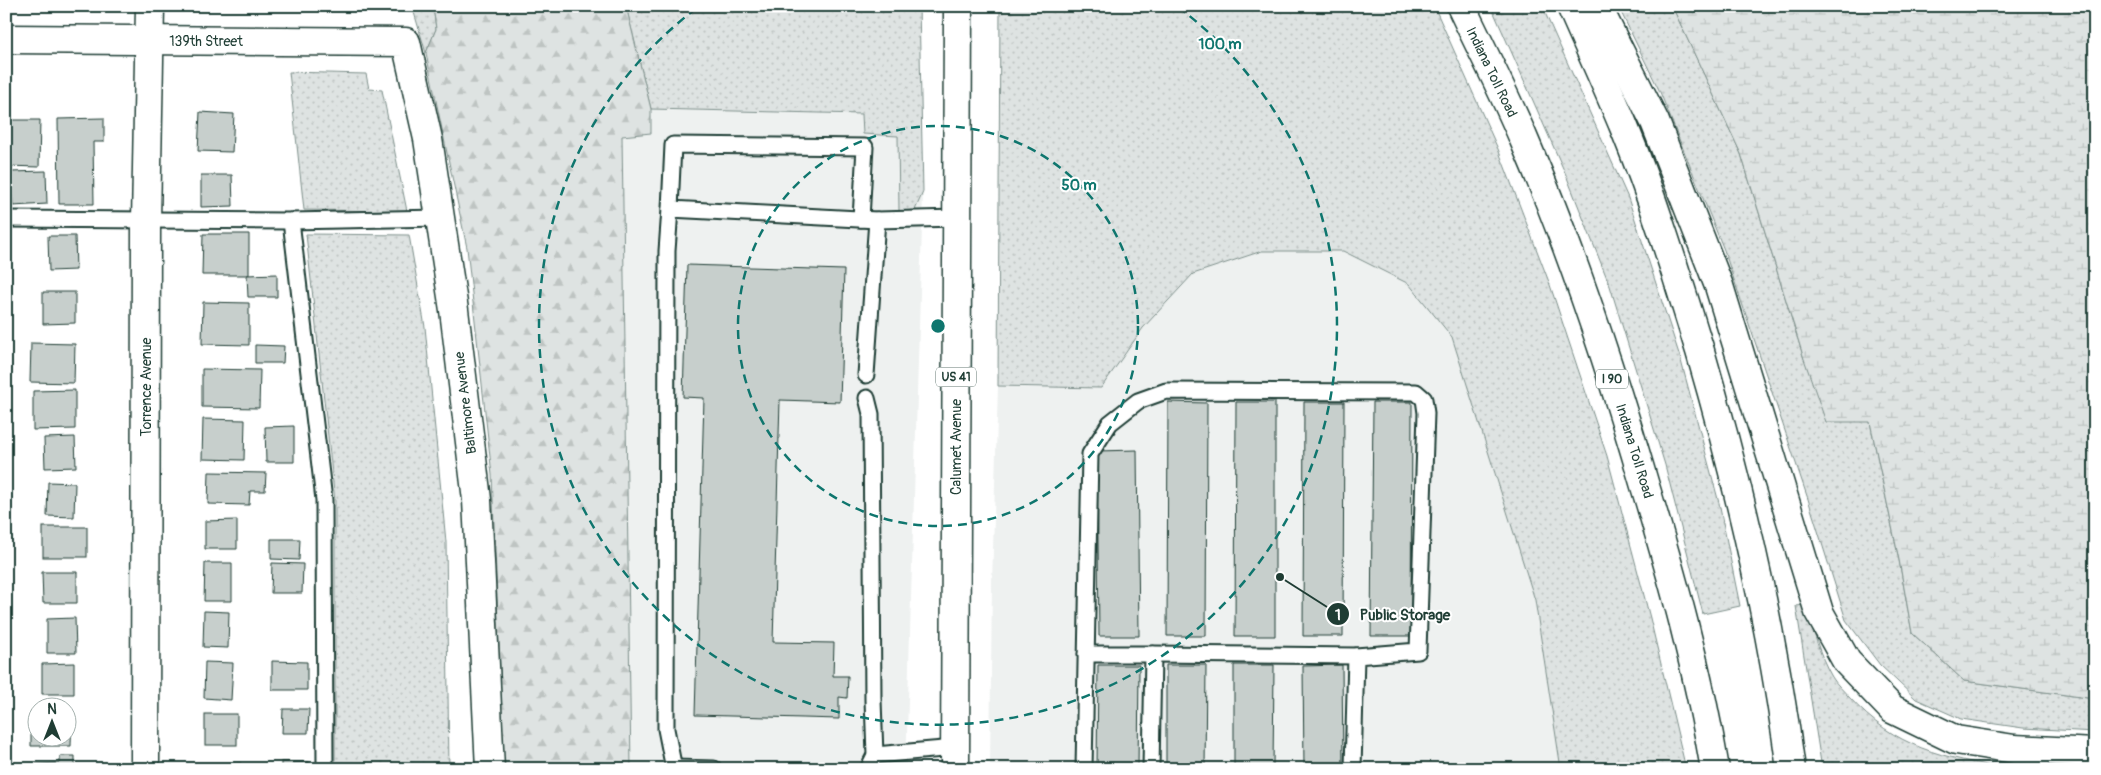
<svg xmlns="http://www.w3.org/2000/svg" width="2101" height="775" viewBox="0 0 2101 775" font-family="Pangolin,sans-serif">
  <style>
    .built { fill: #eef1f0 }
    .grass { fill: url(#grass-dots); stroke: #7e908b }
    .forest { fill: url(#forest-firs); stroke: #7e908b }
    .wetland { fill: url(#wetland-marsh); stroke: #7e908b }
    .building { fill: #c7cfcc; stroke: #1f3d34 }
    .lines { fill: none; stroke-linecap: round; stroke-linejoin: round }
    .lane-casing { stroke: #1f3d34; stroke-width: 19 }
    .street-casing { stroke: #1f3d34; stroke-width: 31 }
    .primary-casing { stroke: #1f3d34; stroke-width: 31 }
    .highway-casing { stroke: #1f3d34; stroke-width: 31 }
    .lane { stroke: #fff; stroke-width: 15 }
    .street { stroke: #fff; stroke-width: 28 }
    .primary { stroke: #fff; stroke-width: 28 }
    .highway { stroke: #fff; stroke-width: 28 }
    .ring { fill: none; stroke: #0f766e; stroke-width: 2.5; stroke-dasharray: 9 6 }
    .labels { text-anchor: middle; stroke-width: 4; stroke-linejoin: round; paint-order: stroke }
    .shield { fill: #fff; stroke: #627771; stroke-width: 1 }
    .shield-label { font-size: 12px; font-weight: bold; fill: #1f3d34 }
    .street-label { font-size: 14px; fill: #1f3d34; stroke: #fff }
    .centre { fill: #0f766e; stroke: #fff; stroke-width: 2.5 }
    .ring-label { font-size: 15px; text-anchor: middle; font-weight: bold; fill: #0f766e; stroke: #fff; stroke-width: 4; stroke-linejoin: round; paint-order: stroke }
    .leader { fill: none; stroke: #1f3d34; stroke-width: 2 }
    .callout-dot { fill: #1f3d34; stroke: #fff; stroke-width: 2 }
    .mark-label { font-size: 15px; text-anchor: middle; font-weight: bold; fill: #fff }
    .callout-label { font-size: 15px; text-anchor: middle; font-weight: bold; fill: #1f3d34; stroke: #fff; stroke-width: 4; stroke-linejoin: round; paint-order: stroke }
  </style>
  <defs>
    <pattern id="grass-dots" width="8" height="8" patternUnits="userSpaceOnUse" patternTransform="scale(1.25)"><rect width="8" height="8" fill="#dee3e2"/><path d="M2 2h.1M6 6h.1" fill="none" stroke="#bec4c2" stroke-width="1.8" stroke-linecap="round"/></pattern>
    <pattern id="forest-firs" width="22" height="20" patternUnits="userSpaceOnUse" patternTransform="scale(1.25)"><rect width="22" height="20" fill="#dee3e2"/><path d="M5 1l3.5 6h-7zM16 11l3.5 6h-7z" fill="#bec4c2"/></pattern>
    <pattern id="wetland-marsh" width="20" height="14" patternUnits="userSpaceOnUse" patternTransform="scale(1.25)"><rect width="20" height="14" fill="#dee3e2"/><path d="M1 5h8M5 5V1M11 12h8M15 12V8" fill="none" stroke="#bec4c2"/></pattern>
  </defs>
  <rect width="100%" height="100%" fill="#fff"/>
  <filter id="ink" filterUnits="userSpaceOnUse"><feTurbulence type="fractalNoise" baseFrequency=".02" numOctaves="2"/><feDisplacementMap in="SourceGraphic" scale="10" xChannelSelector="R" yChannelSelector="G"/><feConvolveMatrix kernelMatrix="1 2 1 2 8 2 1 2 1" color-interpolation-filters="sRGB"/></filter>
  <g filter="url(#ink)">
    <!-- built -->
    <g class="built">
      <polygon points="651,109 862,114 863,134 898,136 899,211 915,210 923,192 906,769 631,769 622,136 651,133"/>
      <polygon points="1262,251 1344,251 1409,284 1452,337 1535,600 1561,769 990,769 992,582 998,386 1101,388 1143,328 1192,274"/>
    </g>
    <!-- grass -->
    <g class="grass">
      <polygon points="392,6 433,6 436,29 426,53 413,9"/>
      <polygon points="626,6 919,6 923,192 915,210 899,211 898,136 863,134 862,114 651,109"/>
      <polygon points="1000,6 1434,6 1498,149 1549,282 1607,456 1650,618 1686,769 1561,769 1535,600 1452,337 1409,284 1343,251 1262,251 1193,274 1143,328 1101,388 998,386"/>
      <polygon points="1491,6 1542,6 1628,198 1680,357 1719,503 1740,606 1703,614 1665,465 1610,286 1566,175"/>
      <polygon points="1618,6 1672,6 1741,154 1804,359 1870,422 1899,560 1912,633 1964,681 2095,699 2095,732 2023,728 1961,719 1916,699 1880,665 1846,620 1808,499 1724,250 1660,92"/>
      <polygon points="289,72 366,74 369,89 382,90 407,211 304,210"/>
      <polygon points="306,234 409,235 425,327 446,542 449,769 335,769 335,501"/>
      <path d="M1806,605C1813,629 1819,655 1832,677C1836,684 1844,691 1849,697C1896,749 1943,757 2008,769H1822L1796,606Z"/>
    </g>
    <!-- forest -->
    <polygon class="forest" points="433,6 626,6 651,109 651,133 622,136 631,769 504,769 492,475 467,248 426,53 436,29"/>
    <!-- wetland -->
    <polygon class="wetland" points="1672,6 2095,6 2095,699 1964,681 1912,633 1899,560 1870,422 1826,422 1804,359 1741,154"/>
    <!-- building -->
    <g class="building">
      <polygon points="200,112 234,114 232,152 198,151"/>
      <polygon points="104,118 104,142 93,142 94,204 59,204 58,119"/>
      <polygon points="6,120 40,120 39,167 6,166"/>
      <polygon points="46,171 47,204 13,206 11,172"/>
      <polygon points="201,175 232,175 233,206 201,207"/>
      <polygon points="203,234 249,234 249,275 202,275"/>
      <polygon points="48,236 75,236 76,270 49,271"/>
      <polygon points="687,265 844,270 840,402 780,400 773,642 834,643 833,676 848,676 847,698 839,697 839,719 695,715 704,398 683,397"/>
      <polygon points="277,274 277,297 248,297 247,275"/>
      <polygon points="43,292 75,292 75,323 43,324"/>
      <polygon points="203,302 249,303 249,345 202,344"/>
      <polygon points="31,343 75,344 74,383 30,382"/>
      <polygon points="255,345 284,346 283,363 255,363"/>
      <polygon points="202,369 260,370 259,408 202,407"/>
      <polygon points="75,390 75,429 33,430 33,391"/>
      <polygon points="1168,402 1207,403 1206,636 1167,636"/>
      <polygon points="1236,402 1275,402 1275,636 1235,636"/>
      <polygon points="1304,402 1344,402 1343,636 1303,636"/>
      <polygon points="1373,402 1412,402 1411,636 1371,636"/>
      <polygon points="203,419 245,420 244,460 202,459"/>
      <polygon points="294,426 294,462 266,462 265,427"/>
      <polygon points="75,437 76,467 45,468 44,438"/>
      <polygon points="1137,450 1139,636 1099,636 1097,451"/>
      <polygon points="209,472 266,473 265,491 250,491 249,505 208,504"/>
      <polygon points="48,482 75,483 74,517 47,516"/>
      <polygon points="237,520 237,549 205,549 205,521"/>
      <rect x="43" y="527" width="44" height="30"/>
      <polygon points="271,539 300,539 299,560 271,559"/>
      <polygon points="205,563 232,563 232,601 204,601"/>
      <polygon points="272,563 303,564 302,593 271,593"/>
      <polygon points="42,572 77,572 77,603 43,603"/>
      <polygon points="204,611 229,612 228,648 203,647"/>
      <polygon points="75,618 76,653 47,653 47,619"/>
      <polygon points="272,661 307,662 307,690 272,690"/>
      <polygon points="205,662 233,663 231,700 204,698"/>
      <polygon points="74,663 74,694 42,694 42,664"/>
      <polygon points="1098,665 1139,665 1138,769 1097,769"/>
      <polygon points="1166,665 1206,665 1205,769 1166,769"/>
      <polygon points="1234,665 1274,665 1273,769 1234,769"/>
      <polygon points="1342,665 1343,769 1304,769 1303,666"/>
      <polygon points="283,709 309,709 308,733 282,733"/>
      <polygon points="31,711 38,711 38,738 68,738 68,712 72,712 71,746 31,746"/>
      <rect x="205" y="714" width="32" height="31"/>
      <polygon points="60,756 75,756 75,769 36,769 36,764 60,763"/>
      <rect x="281" y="762" width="28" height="7"/>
      <polygon points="241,763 241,769 203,769 203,764"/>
    </g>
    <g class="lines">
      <defs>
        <g id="lane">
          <polyline points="670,209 673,145 865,147 861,219"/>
          <polyline points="6,219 291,221 440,218"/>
          <polyline points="291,221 324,500 325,769"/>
          <polyline points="866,375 877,220"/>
          <polyline points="867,398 871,414 873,700 875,755 868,769"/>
          <polyline points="1086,654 1153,654 1151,769"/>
          <polyline points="1153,654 1356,656"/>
          <polyline points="875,755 955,748"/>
          <polyline points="674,768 714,769"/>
          <polyline points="674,769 666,729 667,251 670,209 877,220 957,218"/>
          <polyline points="1084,769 1090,454 1110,423 1138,401 1166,391 1416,392 1424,399 1426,413 1418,651 1356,656 1353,769"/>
        </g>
        <g id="street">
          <polyline points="6,39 406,42 428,139 454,310 477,500 490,769"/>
          <polyline points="145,769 146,221 150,6"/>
        </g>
        <polyline id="primary" points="955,769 958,6"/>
        <g id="highway">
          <path d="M1461,6C1482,51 1506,96 1525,142C1573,253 1611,369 1645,486C1673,579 1699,673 1715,769"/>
          <path d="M1571,6C1589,47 1607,86 1624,127C1654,200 1677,276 1700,351C1740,488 1772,627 1791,769"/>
          <polyline points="1597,6 1655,122 1719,286 1819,612 1847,662 1892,709 1956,740 2014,749 2095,753"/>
        </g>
      </defs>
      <!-- lane casing -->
      <use href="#lane" class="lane-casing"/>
      <!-- street casing -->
      <use href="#street" class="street-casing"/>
      <!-- primary casing -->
      <use href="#primary" class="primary-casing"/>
      <!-- highway casing -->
      <use href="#highway" class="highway-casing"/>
      <!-- lane -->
      <use href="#lane" class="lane"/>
      <!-- street -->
      <use href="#street" class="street"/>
      <!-- primary -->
      <use href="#primary" class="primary"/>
      <!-- highway -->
      <use href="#highway" class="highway"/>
    </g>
  </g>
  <!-- distance rings -->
  <g class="ring">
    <circle cx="938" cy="326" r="200"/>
    <path d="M1178 7A399 399 0 1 1 698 7"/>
  </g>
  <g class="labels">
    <!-- shield labels -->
    <g class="shield">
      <rect x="936" y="367.5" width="40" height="19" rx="4"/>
      <rect x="1596" y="369.5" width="32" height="19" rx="4"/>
    </g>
    <g class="shield-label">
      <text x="956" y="381">US 41</text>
      <text x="1612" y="383">I 90</text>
    </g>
    <!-- street labels -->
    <g class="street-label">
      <text x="206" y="46">139th Street</text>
      <text transform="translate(1492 72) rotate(64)" y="5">Indiana Toll Road</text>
      <text transform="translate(146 387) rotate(-90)" y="5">Torrence Avenue</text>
      <text transform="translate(465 403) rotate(-97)" y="5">Baltimore Avenue</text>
      <text transform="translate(956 447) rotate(-90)" y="5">Calumet Avenue</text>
      <text transform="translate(1635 451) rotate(73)" y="5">Indiana Toll Road</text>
    </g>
  </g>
  <circle cx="938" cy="326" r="8" class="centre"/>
  <g class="ring-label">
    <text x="1220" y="49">100 m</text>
    <text x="1079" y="190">50 m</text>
  </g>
  <!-- callouts -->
  <path class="leader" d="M1280 577L1338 614"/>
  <g class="callout-dot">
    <circle cx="1280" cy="577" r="5"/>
    <circle cx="1338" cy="614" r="12"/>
  </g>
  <g class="mark-label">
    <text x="1338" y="620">1</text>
  </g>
  <g class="callout-label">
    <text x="1405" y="620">Public Storage</text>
  </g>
  <!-- margin -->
  <rect width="2101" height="775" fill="none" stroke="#fff" stroke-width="25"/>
  <rect x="12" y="12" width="2076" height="750" fill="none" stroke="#1f3d34" stroke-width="2" filter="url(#ink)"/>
  <!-- north arrow -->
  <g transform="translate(52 722)"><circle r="24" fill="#ffffff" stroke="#a5b1ae"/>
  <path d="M0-4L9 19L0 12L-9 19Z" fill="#1f3d34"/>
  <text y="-8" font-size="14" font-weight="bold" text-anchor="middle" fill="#1f3d34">N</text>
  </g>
</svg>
